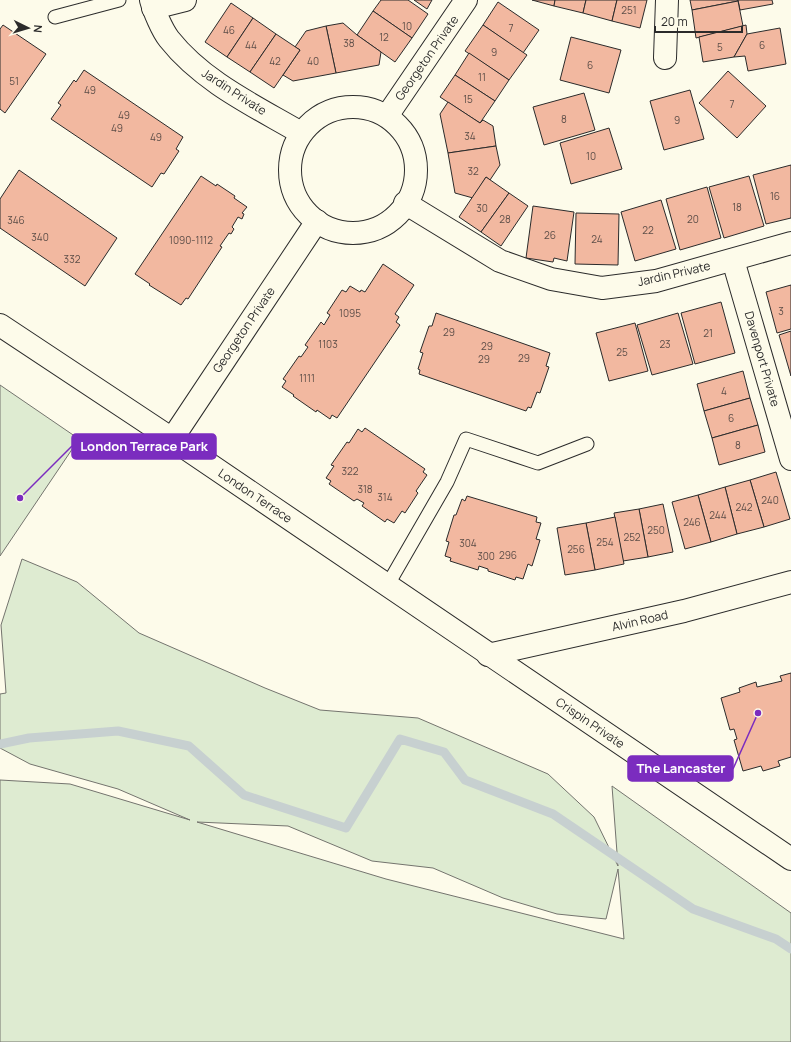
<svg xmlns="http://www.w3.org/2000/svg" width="791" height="1042" viewBox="0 0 791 1042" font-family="Manrope,sans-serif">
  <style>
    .green { fill: #deebd1; stroke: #74746e; fill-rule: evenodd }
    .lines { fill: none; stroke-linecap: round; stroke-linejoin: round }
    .stream { stroke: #c7d0d0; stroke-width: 9 }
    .building { fill: #f2b8a0; stroke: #2b2b2b }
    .lane-casing { stroke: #2b2b2b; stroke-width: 15 }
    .street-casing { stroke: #2b2b2b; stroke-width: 24 }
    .lane { stroke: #fdfbea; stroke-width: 13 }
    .street { stroke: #fdfbea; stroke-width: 22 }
    .labels { text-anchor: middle; stroke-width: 3; stroke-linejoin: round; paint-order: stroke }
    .number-label { font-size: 10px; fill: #5d4e48 }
    .street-label { font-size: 12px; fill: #2b2b2b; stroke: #fdfbea }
    .leader { fill: none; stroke: #7b2cbf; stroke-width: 1.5 }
    .callout-dot { fill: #7b2cbf; stroke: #fdfbea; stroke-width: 1.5 }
    .callout { fill: #7b2cbf; stroke: #7b2cbf; stroke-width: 1.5 }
    .callout-label { font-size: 13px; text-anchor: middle; font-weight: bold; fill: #fff }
  </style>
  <rect width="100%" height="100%" fill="#fdfbea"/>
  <!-- green -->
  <g class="green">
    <polygon points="0,385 79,439 0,556"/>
    <path d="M22,559L77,582L139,633L265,688L320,710L418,718L548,774L594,817L618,866L612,786L791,913V1042H0V780L70,784L190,820L118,789L30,764L0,748V694L6,693L1,625ZM197,822L288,826L372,861L433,868L503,898L557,914L606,919L618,869L624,939L386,879Z"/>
  </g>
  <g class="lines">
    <!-- stream -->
    <polyline class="stream" points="0,744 29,738 118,731 189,746 244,795 346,828 400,739 444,752 465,780 553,814 693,909 776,939 791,949"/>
  </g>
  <!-- building -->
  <g class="building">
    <polygon points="381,0 408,0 428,14 412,38 373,11"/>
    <polygon points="414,0 432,0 427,9"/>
    <polygon points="532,0 555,0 554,6"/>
    <polygon points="555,0 586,0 583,13 554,6"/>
    <polygon points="586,0 617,0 612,21 583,13"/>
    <polygon points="617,0 647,0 640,28 612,21"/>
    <polygon points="690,0 738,0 738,1 692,10"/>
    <polygon points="738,0 772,0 773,4 740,10"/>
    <polygon points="738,1 743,26 696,38 692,10"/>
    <polygon points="498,2 539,30 523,53 483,25"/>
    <polygon points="231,3 253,18 227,57 205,42"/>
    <polygon points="373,11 412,38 395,62 357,35"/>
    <polygon points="253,18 276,34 250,72 227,57"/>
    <polygon points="343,23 357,35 381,52 379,65 336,73 326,26"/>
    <polygon points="3,25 46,54 5,113 0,109 0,29"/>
    <polygon points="483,25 527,55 509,80 465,51"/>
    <polygon points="746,25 747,34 734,57 703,62 699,37"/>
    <polygon points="326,26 336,73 293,81 283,75 300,50 295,47 306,31"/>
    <polygon points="780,28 786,64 748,71 745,56 734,57 747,34"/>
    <polygon points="276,34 300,50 274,88 250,72"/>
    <polygon points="571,37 621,50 609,93 560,80"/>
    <polygon points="469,53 509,80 495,101 455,75"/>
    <polygon points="84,70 183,137 176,149 179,151 164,174 161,173 152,187 51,119 61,105 58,103 74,80 76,82"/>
    <polygon points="728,71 766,106 737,138 699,103"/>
    <polygon points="455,75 495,101 480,123 440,97"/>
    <polygon points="690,90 704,139 664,150 650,101"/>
    <polygon points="584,93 595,130 544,145 533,107"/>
    <polygon points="448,102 480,123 483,120 493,126 496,146 448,153 440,114"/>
    <polygon points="609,128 622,169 571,184 560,143"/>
    <polygon points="496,146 500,165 490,180 486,177 473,198 455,193 448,153"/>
    <polygon points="791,165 791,218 766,224 753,175"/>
    <polygon points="19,170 117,238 85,286 0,228 0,199"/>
    <polygon points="201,176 216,186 217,184 235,196 234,198 247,207 242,213 244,214 242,219 238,217 232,227 234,229 231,234 229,233 220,246 222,247 188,299 186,298 181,305 149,285 150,284 135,274"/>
    <polygon points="749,176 764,226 724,238 709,187"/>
    <polygon points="486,177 509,193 481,232 459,217"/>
    <polygon points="707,187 721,238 680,250 666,199"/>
    <polygon points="509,193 528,206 501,246 481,232"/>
    <polygon points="661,200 676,249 635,261 621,212"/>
    <polygon points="533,206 574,212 567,261 554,258 553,262 526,258"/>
    <polygon points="576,213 619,214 618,265 575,264"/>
    <polygon points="383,264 414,285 395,314 399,317 396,322 400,325 337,418 332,415 330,419 317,410 316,412 293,396 294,395 282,387 286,381 283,379 299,356 301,357 308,347 305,345 321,322 324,325 330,315 327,313 342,290 346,292 350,286 360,292 361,290 365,292"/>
    <polygon points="791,285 791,329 777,333 766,292"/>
    <polygon points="721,302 735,353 695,364 681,313"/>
    <polygon points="436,313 550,353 546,366 549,367 540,393 537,392 531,408 528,407 526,411 419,374 420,370 418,369 423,353 420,352 429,326 432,326"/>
    <polygon points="678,313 693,364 652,375 637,325"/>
    <polygon points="635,323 648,371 609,381 596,333"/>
    <polygon points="791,331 791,376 779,335"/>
    <polygon points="743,371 750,398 704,411 697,384"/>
    <polygon points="750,398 758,425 712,438 704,411"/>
    <polygon points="758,425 765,452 719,465 712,438"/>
    <polygon points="365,428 425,469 423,472 427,475 416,491 418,493 405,513 402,511 394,523 387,519 385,522 362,506 364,503 357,499 354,501 329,484 331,481 326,478 334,466 331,465 347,442 349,443 358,429 362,432"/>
    <polygon points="776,472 790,519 764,527 750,480"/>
    <polygon points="750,480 764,527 737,534 725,487"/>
    <polygon points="725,487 737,534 711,542 698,495"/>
    <polygon points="698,495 711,542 685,549 672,502"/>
    <polygon points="467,496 537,517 536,522 541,523 536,539 540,540 532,566 528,564 523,579 516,577 515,580 488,571 488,569 479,566 478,570 450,561 451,558 445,556 449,542 446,541 454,515 456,515 462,499 465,501"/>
    <polygon points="663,504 673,552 648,557 639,509"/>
    <polygon points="639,509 648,557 623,561 614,513"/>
    <polygon points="615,517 624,564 595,570 586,523"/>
    <polygon points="586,523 595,570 565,575 557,528"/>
    <polygon points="791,673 791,757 778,761 780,766 763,771 761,766 743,771 734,740 737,739 734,729 730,730 721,698 740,692 739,688 756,682 757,687 782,681 780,676"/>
  </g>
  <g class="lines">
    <defs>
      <g id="lane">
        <polyline points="55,17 119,0"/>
        <polyline points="387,586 447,482 466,439 538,463 587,444"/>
      </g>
      <g id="street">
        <path d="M151,0C154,11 162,30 169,39C203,82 255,106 301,133"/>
        <polyline points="153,8 185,0"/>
        <polyline points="665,58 667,0"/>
        <circle cx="353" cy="170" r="63"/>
        <polyline points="387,116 466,0"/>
        <polyline points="405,203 500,261 551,279 602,288 656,281 791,243"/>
        <polyline points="733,260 791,459"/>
        <polyline points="0,325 172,439 791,859"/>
        <polyline points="172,439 317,221"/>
        <polyline points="488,655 684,611 791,582"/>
      </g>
    </defs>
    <!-- lane casing -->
    <use href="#lane" class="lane-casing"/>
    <!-- street casing -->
    <use href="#street" class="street-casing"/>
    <!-- lane -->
    <use href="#lane" class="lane"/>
    <!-- street -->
    <use href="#street" class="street"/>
  </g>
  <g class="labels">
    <!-- number labels -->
    <g class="number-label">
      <text x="629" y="14">251</text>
      <text x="407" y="30">10</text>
      <text x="511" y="32">7</text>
      <text x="229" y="34">46</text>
      <text x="384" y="41">12</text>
      <text x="349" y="47">38</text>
      <text x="251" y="49">44</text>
      <text x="762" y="49">6</text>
      <text x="720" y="51">5</text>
      <text x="494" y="56">9</text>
      <text x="275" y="65">42</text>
      <text x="313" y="65">40</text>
      <text x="590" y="69">6</text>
      <text x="482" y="81">11</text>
      <text x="14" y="85">51</text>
      <text x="90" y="94">49</text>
      <text x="468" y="103">15</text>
      <text x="732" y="108">7</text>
      <text x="124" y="119">49</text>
      <text x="564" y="123">8</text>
      <text x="677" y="124">9</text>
      <text x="117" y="132">49</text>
      <text x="470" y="140">34</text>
      <text x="156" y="141">49</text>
      <text x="591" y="160">10</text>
      <text x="473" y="175">32</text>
      <text x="775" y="200">16</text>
      <text x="737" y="211">18</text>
      <text x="482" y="212">30</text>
      <text x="505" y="223">28</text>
      <text x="693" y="223">20</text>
      <text x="16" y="224">346</text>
      <text x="648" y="234">22</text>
      <text x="550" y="239">26</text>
      <text x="40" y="241">340</text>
      <text x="597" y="243">24</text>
      <text x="191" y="244">1090-1112</text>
      <text x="72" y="263">332</text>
      <text x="781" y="315">3</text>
      <text x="350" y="317">1095</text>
      <text x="449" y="336">29</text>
      <text x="708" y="337">21</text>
      <text x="328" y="348">1103</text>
      <text x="665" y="348">23</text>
      <text x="487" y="350">29</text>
      <text x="622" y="356">25</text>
      <text x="524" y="362">29</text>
      <text x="484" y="363">29</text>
      <text x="307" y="382">1111</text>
      <text x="724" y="395">4</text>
      <text x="731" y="422">6</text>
      <text x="738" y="449">8</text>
      <text x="350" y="475">322</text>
      <text x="365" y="493">318</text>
      <text x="385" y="501">314</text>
      <text x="770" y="504">240</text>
      <text x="744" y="511">242</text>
      <text x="718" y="519">244</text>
      <text x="692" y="526">246</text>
      <text x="656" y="534">250</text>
      <text x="632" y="541">252</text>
      <text x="605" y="546">254</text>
      <text x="468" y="547">304</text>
      <text x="576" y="553">256</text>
      <text x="508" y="559">296</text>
      <text x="486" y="560">300</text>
    </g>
    <!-- street labels -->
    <g class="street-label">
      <text transform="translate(427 58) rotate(-55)" y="4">Georgeton Private</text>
      <text transform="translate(234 92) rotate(33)" y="4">Jardin Private</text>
      <text transform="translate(674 274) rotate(-13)" y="4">Jardin Private</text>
      <text transform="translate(244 330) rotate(-56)" y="4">Georgeton Private</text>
      <text transform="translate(762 359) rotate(74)" y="4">Davenport Private</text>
      <text transform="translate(255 496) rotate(34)" y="4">London Terrace</text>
      <text transform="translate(640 621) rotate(-13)" y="4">Alvin Road</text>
      <text transform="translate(590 723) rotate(34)" y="4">Crispin Private</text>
    </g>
  </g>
  <!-- callouts -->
  <path class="leader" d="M20 498L72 446M758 713L733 769"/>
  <g class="callout-dot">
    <circle cx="20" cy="498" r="4"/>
    <circle cx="758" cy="713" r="4"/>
  </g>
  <g class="callout">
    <rect x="72" y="434" width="144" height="25" rx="4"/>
    <rect x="628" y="756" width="105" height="25" rx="4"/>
  </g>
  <g class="callout-label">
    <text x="144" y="451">London Terrace Park</text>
    <text x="681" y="773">The Lancaster</text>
  </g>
  <!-- north arrow -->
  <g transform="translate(28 28) rotate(95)" stroke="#fdfbea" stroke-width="3" paint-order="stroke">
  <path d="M0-3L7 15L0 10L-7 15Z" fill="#2b2b2b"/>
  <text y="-6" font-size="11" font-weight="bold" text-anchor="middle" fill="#2b2b2b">N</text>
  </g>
  <!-- scale -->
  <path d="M655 26v6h87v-6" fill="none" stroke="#2b2b2b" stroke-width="2"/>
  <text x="661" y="26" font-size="12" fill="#2b2b2b" stroke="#fdfbea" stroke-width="3" paint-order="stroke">20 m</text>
</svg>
